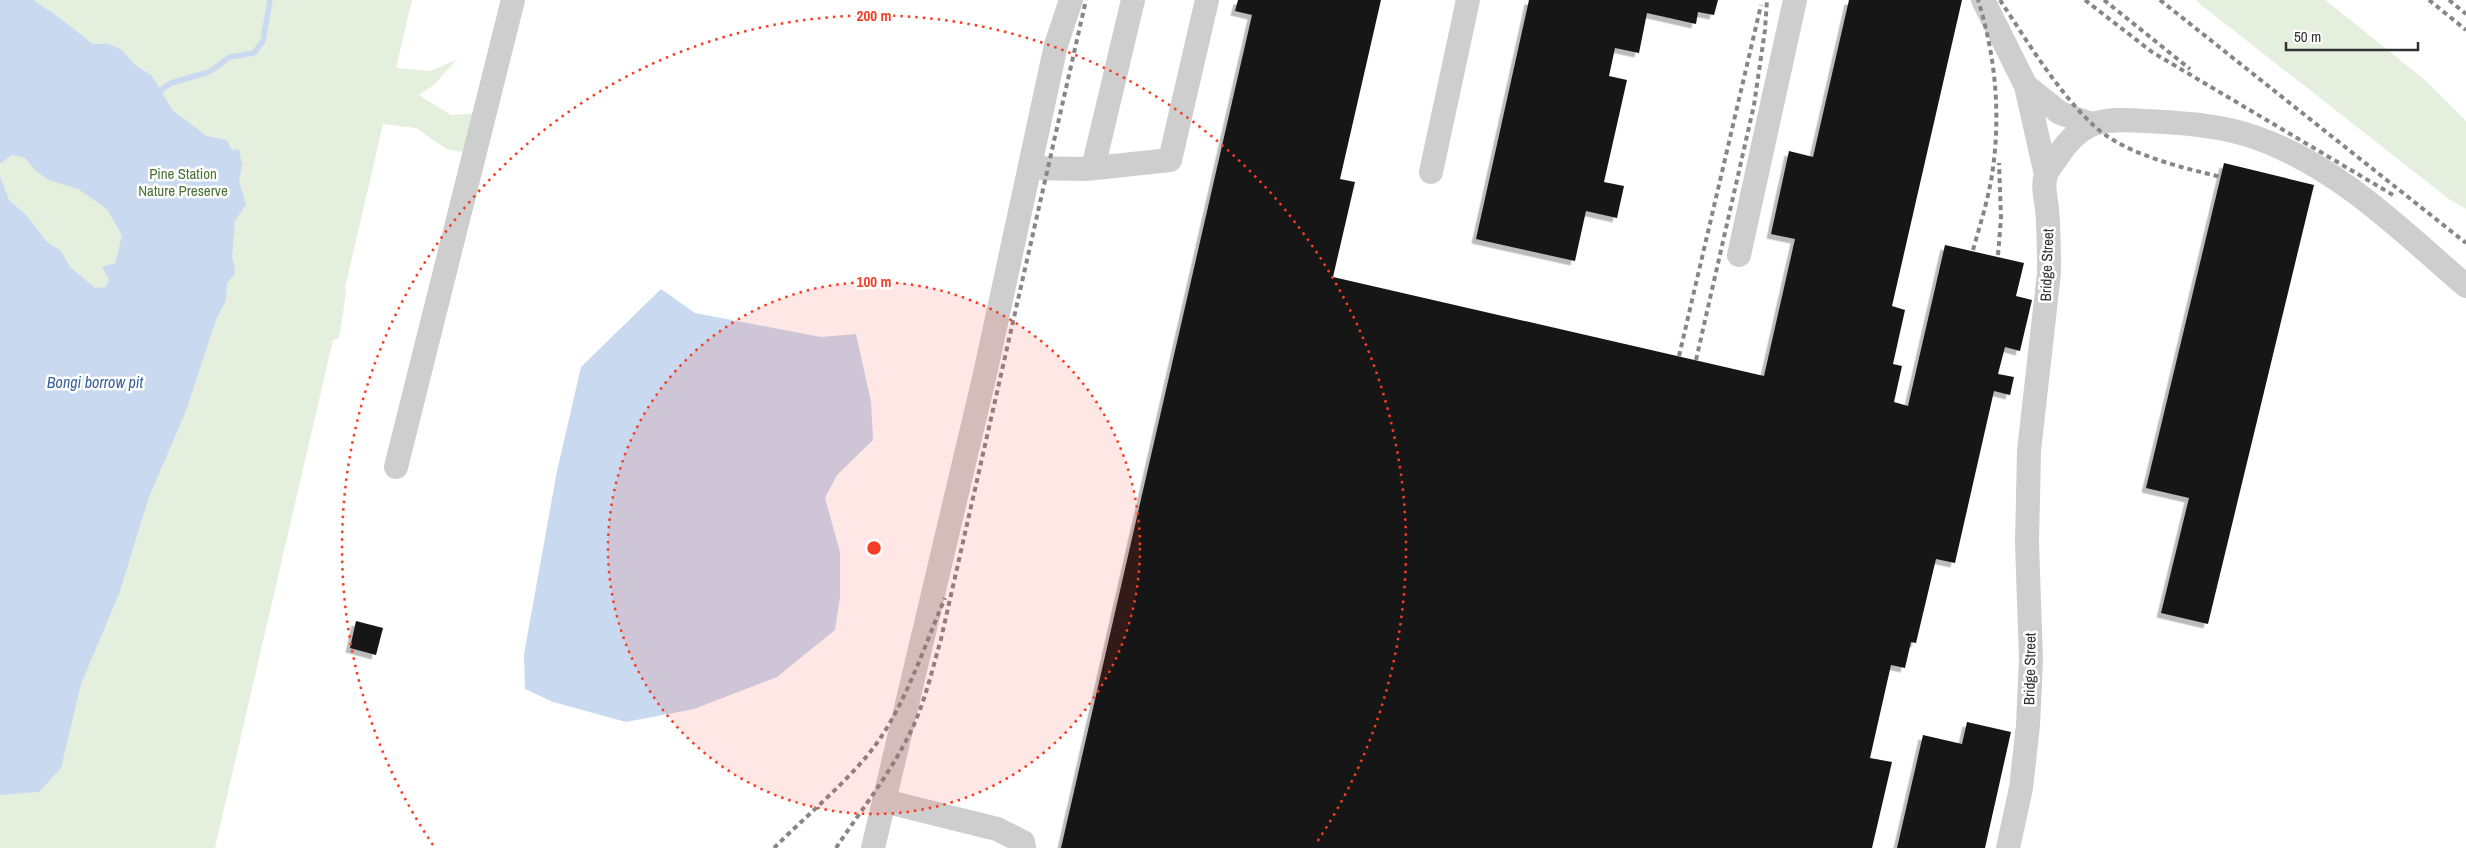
<svg xmlns="http://www.w3.org/2000/svg" width="2466" height="848" viewBox="0 0 2466 848" font-family="'Archivo Narrow',sans-serif">
  <style>
    .green { fill: #e4efde }
    .water { fill: #c9daf0 }
    .lines { fill: none; stroke-linecap: round; stroke-linejoin: round }
    .stream { stroke: #c9daf0; stroke-width: 5.5 }
    .building { fill: #181818; filter: url(#shadow) }
    .minor { stroke: #cecece; stroke-width: 24 }
    .rail { stroke: #868686; stroke-width: 4; stroke-dasharray: 5 4; stroke-linecap: butt }
    .ring { fill: none; stroke: #f63d25; stroke-width: 2.5; stroke-dasharray: 2.5 5 }
    .labels { text-anchor: middle; stroke-width: 5; stroke-linejoin: round; paint-order: stroke }
    .park-label { font-size: 15px; fill: #497239; stroke: #fff }
    .street-label { font-size: 15px; fill: #313131; stroke: #fff }
    .water-label { font-size: 16px; font-style: italic; fill: #36619c; stroke: #fff }
    .centre { fill: #f63d25; stroke: #fff; stroke-width: 2.5 }
    .ring-label { font-size: 15px; text-anchor: middle; font-weight: bold; fill: #f63d25; stroke: #fff; stroke-width: 5; stroke-linejoin: round; paint-order: stroke }
  </style>
  <defs>
    <filter id="shadow"><feDropShadow dx="-4.5" dy="4.5" stdDeviation="0" flood-color="#0004"/></filter>
  </defs>
  <rect width="100%" height="100%" fill="#fff"/>
  <!-- green -->
  <g class="green">
    <polygon points="0,0 412,0 396,68 430,71 456,60 434,85 419,95 451,115 479,113 469,153 446,149 416,128 383,124 345,288 346,294 339,338 333,340 215,848 0,848"/>
    <polygon points="2195,0 2325,0 2328,2 2425,80 2466,121 2466,209 2450,200"/>
  </g>
  <!-- water -->
  <g class="water">
    <polygon points="0,0 33,0 57,16 93,44 109,44 122,50 134,64 152,76 173,111 207,136 227,140 232,150 239,149 242,165 239,182 246,204 235,221 232,258 235,268 234,275 227,283 226,300 216,320 186,411 149,497 119,594 81,684 61,768 39,792 0,795 0,176 9,200 27,216 47,242 61,251 70,267 95,288 106,287 109,279 102,267 115,263 122,236 107,209 78,189 49,180 36,171 25,158 12,155 0,164"/>
    <polygon points="661,289 695,313 821,337 856,334 871,402 873,440 837,475 825,498 840,552 840,597 835,630 777,677 694,709 626,722 553,702 525,689 524,654 557,471 581,367"/>
  </g>
  <g class="lines">
    <!-- stream -->
    <polyline class="stream" points="158,96 161,90 171,83 209,72 230,57 254,53 263,41 270,0"/>
  </g>
  <!-- building -->
  <g class="building">
    <polygon points="1238,0 1381,0 1340,179 1355,182 1333,277 1764,376 1795,239 1771,234 1789,151 1813,157 1849,0 1962,0 1892,306 1905,310 1893,364 1902,366 1894,402 1908,406 1945,245 2024,263 2016,296 2032,300 2020,351 2005,347 1998,374 2014,377 2010,395 1994,391 1955,563 1936,559 1916,643 1911,642 1905,668 1891,665 1870,758 1892,762 1872,848 1061,848 1252,15 1235,11"/>
    <polygon points="1529,0 1718,0 1714,15 1698,12 1696,24 1647,13 1639,53 1615,48 1609,76 1627,80 1604,182 1624,186 1617,218 1586,211 1575,261 1476,239"/>
    <polygon points="2224,163 2314,185 2208,624 2161,613 2189,498 2146,488"/>
    <polygon points="356,621 383,628 376,655 350,648"/>
    <polygon points="1967,722 2011,732 1985,848 1897,848 1923,735 1962,744"/>
  </g>
  <g class="lines">
    <!-- minor -->
    <g class="minor">
      <polyline points="1983,0 2026,86 2046,175"/>
      <polyline points="2026,86 2060,113 2092,124"/>
      <polyline points="1030,168 1086,169 1170,160 1207,0"/>
      <polyline points="1093,168 1133,0"/>
      <polyline points="1431,172 1468,0"/>
      <polyline points="1739,255 1795,0"/>
      <polyline points="396,467 513,0"/>
      <polyline points="884,801 997,829 1023,842 1024,848"/>
      <polyline points="873,848 985,374 1056,45 1071,0"/>
      <path d="M2008,848L2021,788L2028,725L2031,660L2027,543L2029,451L2049,273C2049,252 2049,230 2047,209C2046,198 2042,186 2046,175C2048,169 2054,162 2058,156C2082,119 2104,118 2145,121C2182,123 2222,125 2257,138C2339,167 2402,231 2466,286"/>
    </g>
    <!-- rail -->
    <g class="rail">
      <path d="M2000,0C2027,41 2056,89 2091,123C2122,154 2180,167 2221,177"/>
      <polyline points="2085,0 2152,52 2393,195"/>
      <polyline points="2104,0 2190,69"/>
      <polyline points="2160,0 2466,243"/>
      <polyline points="2429,0 2466,30"/>
      <polyline points="2449,0 2466,14"/>
      <path d="M1973,250C1980,225 1988,200 1992,175C2001,116 1996,57 1978,0"/>
      <polyline points="1998,255 2001,218 1999,163"/>
      <polyline points="1679,356 1761,5"/>
      <polyline points="1696,360 1754,105 1765,30 1767,0"/>
      <path d="M774,848C804,818 839,789 867,756C904,711 922,651 945,598"/>
      <path d="M836,848C861,810 890,774 910,733C925,703 932,670 941,639L1086,0"/>
    </g>
  </g>
  <!-- distance rings -->
  <circle cx="874" cy="548" r="266" fill="#f63d25" fill-opacity=".12"/>
  <g class="ring">
    <circle cx="874" cy="548" r="266"/>
    <path d="M433 845A532 532 0 1 1 1315 845"/>
  </g>
  <g class="labels">
    <!-- park labels -->
    <g class="park-label">
      <text x="183" y="179">Pine Station<tspan x="183" dy="17">Nature Preserve</tspan></text>
    </g>
    <!-- street labels -->
    <g class="street-label">
      <text transform="translate(2047 265) rotate(-88)" y="5">Bridge Street</text>
      <text transform="translate(2030 669) rotate(-89)" y="5">Bridge Street</text>
    </g>
    <!-- water labels -->
    <g class="water-label">
      <text x="95" y="388">Bongi borrow pit</text>
    </g>
  </g>
  <circle cx="874" cy="548" r="8" class="centre"/>
  <g class="ring-label">
    <text x="874" y="21">200 m</text>
    <text x="874" y="287">100 m</text>
  </g>
  <!-- scale -->
  <path d="M2286 42v8h132v-8" fill="none" stroke="#313131" stroke-width="2.5"/>
  <text x="2294" y="42" font-size="15" fill="#313131" stroke="#ffffff" stroke-width="4" paint-order="stroke">50 m</text>
</svg>
